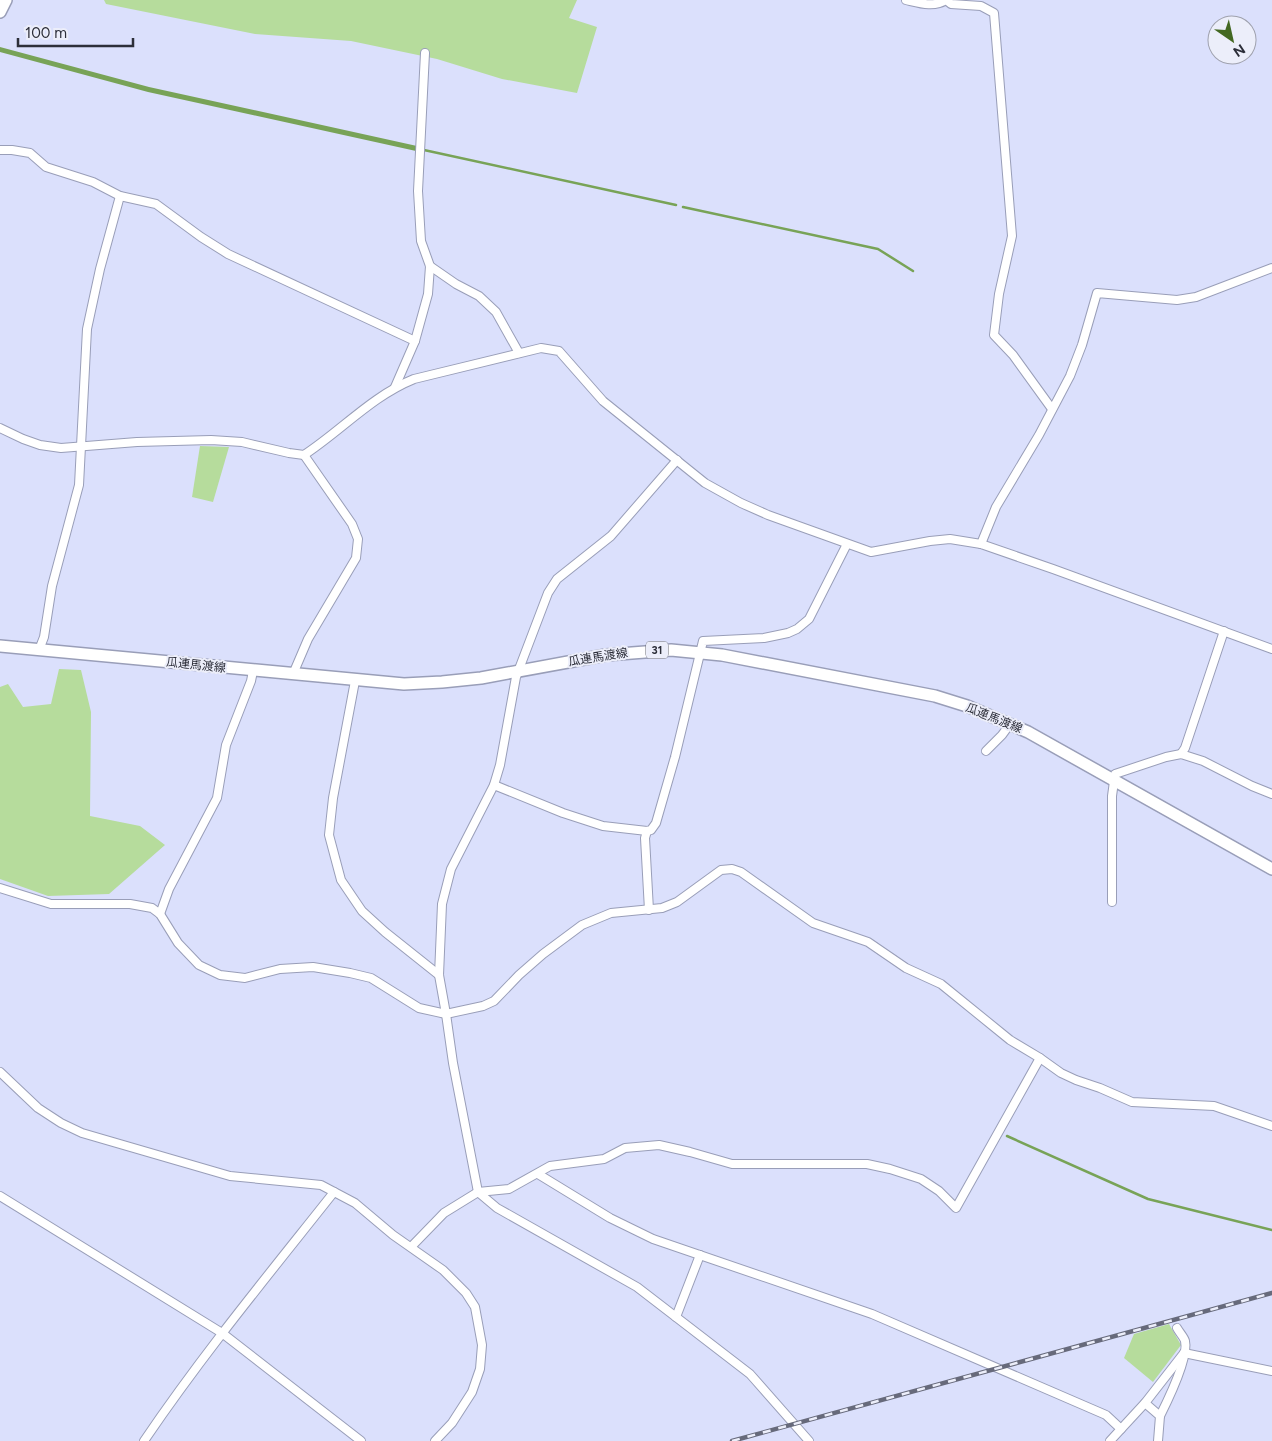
<svg xmlns="http://www.w3.org/2000/svg" width="1272" height="1441" viewBox="0 0 1272 1441" font-family="Figtree,'Noto Sans JP',sans-serif">
  <style>
    .green { fill: #b6dc9c }
    .water { fill: #78a357 }
    .lines { fill: none; stroke-linecap: round; stroke-linejoin: round }
    .stream { stroke: #78a357; stroke-width: 2.5 }
    .minor-casing { stroke: #999eb8; stroke-width: 10 }
    .primary-casing { stroke: #999eb8; stroke-width: 14 }
    .minor { stroke: #fff; stroke-width: 8 }
    .primary { stroke: #fff; stroke-width: 11 }
    .rail-casing { stroke: #676a7b; stroke-width: 4.5 }
    .rail { stroke: #eceefa; stroke-width: 2.5; stroke-dasharray: 8; stroke-linecap: butt }
    .labels { text-anchor: middle; stroke-width: 4; stroke-linejoin: round; paint-order: stroke }
    .shield { fill: #eceefa; stroke: #666873; stroke-width: 1 }
    .shield-label { font-size: 11px; font-weight: bold; fill: #2c2e39 }
    .street-label { font-size: 12px; fill: #2c2e39; stroke: #eceefa }
  </style>
  <rect width="100%" height="100%" fill="#dbe0fc"/>
  <!-- green -->
  <g class="green">
    <polygon points="104,0 577,0 569,18 597,27 577,93 502,79 437,59 351,41 255,34 106,4"/>
    <polygon points="200,446 229,447 213,502 192,497"/>
    <polygon points="59,669 81,670 91,712 90,816 140,826 165,845 109,894 48,896 0,879 0,687 8,684 23,707 51,704"/>
    <polygon points="1169,1324 1181,1345 1153,1382 1124,1358 1134,1334"/>
  </g>
  <!-- water -->
  <polygon class="water" points="0,47 149,87 417,146 416,151 148,92 0,52"/>
  <g class="lines">
    <!-- stream -->
    <g class="stream">
      <polyline points="424,150 676,205"/>
      <polyline points="683,207 878,249 913,271"/>
      <polyline points="1007,1136 1148,1199 1272,1230"/>
    </g>
    <defs>
      <g id="minor">
        <path d="M906,0C919,3 934,8 946,0L951,4L981,6L994,13L1012,236L999,294L994,335L1013,355L1052,409"/>
        <polyline points="0,150 12,150 30,153 46,167 93,182 120,196 156,204 201,237 228,254 415,341"/>
        <polyline points="430,266 456,284 479,296 496,312 519,353"/>
        <polyline points="395,387 415,341 428,294 430,266 421,241 418,191 425,53"/>
        <path d="M0,428L23,439L40,445L61,448L137,442L211,440L242,442L289,453L304,455C342,430 372,396 414,379L541,348L559,351L603,401L705,483L741,503L768,515L871,552L930,541L950,539L981,544L1053,569L1272,649"/>
        <polyline points="677,460 611,536 557,579 548,593 516,677 500,765 494,785 451,869 442,904 439,975 446,1014 453,1063 478,1192 497,1208 637,1287 750,1374 809,1441"/>
        <polyline points="981,544 996,507 1039,435 1070,376 1082,345 1097,293 1177,300 1196,297 1272,268"/>
        <polyline points="39,650 44,637 52,586 79,485 87,329 100,269 120,196"/>
        <polyline points="293,674 308,639 356,558 358,539 352,524 304,455"/>
        <polyline points="355,681 333,798 329,835 341,880 362,911 385,932 439,975"/>
        <polyline points="986,751 1002,735 1010,724"/>
        <polyline points="1181,754 1185,748 1224,631"/>
        <polyline points="494,785 563,813 603,826 647,831 651,830 656,823 675,757 703,641 764,638 788,633 797,629 809,619 847,544"/>
        <polyline points="647,831 645,838 649,910"/>
        <polyline points="0,888 51,904 130,904 152,908 160,914 178,943 199,965 220,975 245,978 280,969 313,967 350,973 371,978 419,1008 446,1014 483,1006 494,1001 519,975 543,954 582,925 611,913 662,908 677,902 721,870 732,869 741,872 813,923 868,942 906,968 941,984 1010,1040 1040,1058 1061,1073 1076,1080 1100,1088 1132,1102 1214,1106 1272,1126"/>
        <polyline points="1112,902 1112,796 1115,774 1166,757 1181,754 1203,761 1252,786 1272,794"/>
        <polyline points="160,914 169,889 217,798 226,745 251,681 253,671"/>
        <polyline points="0,1072 38,1108 61,1123 82,1133 230,1176 321,1185 355,1203 393,1235 443,1270 466,1293 475,1307 482,1345 480,1369 472,1392 452,1423 435,1441"/>
        <polyline points="538,1174 610,1218 653,1239 872,1314 1106,1415 1121,1429"/>
        <polyline points="0,1196 222,1333 361,1441"/>
        <polyline points="411,1247 444,1213 478,1192 509,1189 550,1166 604,1159 625,1148 659,1145 690,1152 732,1164 867,1164 890,1169 921,1179 939,1191 956,1208 1040,1058"/>
        <polyline points="676,1317 700,1255"/>
        <polyline points="1184,1353 1272,1371"/>
        <polyline points="1145,1403 1160,1416 1158,1441"/>
        <path d="M1160,1416C1167,1402 1189,1357 1185,1341C1184,1337 1179,1332 1177,1328"/>
        <path d="M144,1441C203,1354 269,1274 334,1192"/>
        <polyline points="1110,1441 1145,1403 1184,1353"/>
      </g>
      <g id="primary">
        <polyline points="0,12 6,0"/>
        <polyline points="0,646 404,684 442,682 481,678 606,655 671,650 722,655 935,696 967,706 1028,732 1272,869"/>
      </g>
    </defs>
    <!-- minor casing -->
    <use href="#minor" class="minor-casing"/>
    <!-- primary casing -->
    <use href="#primary" class="primary-casing"/>
    <!-- minor -->
    <use href="#minor" class="minor"/>
    <!-- primary -->
    <use href="#primary" class="primary"/>
    <defs>
      <polyline id="rail" points="732,1441 1272,1293"/>
    </defs>
    <!-- rail casing -->
    <use href="#rail" class="rail-casing"/>
    <!-- rail -->
    <use href="#rail" class="rail"/>
  </g>
  <g class="labels">
    <!-- shield labels -->
    <rect class="shield" x="646" y="641.5" width="22" height="17" rx="4"/>
    <g class="shield-label">
      <text x="657" y="654">31</text>
    </g>
    <!-- street labels -->
    <g class="street-label">
      <text transform="translate(598 657) rotate(-9)" y="4">瓜連馬渡線</text>
      <text transform="translate(196 665) rotate(6)" y="4">瓜連馬渡線</text>
      <text transform="translate(994 718) rotate(22)" y="4">瓜連馬渡線</text>
    </g>
  </g>
  <!-- north arrow -->
  <g transform="translate(1232 40) rotate(146)"><circle r="24" fill="#eceefa" stroke="#9fa1ad"/>
  <path d="M0-4L9 19L0 12L-9 19Z" fill="#436822"/>
  <text y="-8" font-size="14" font-weight="bold" text-anchor="middle" fill="#2c2e39">N</text>
  </g>
  <!-- scale -->
  <path d="M18 38v8h115v-8" fill="none" stroke="#2c2e39" stroke-width="2.5"/>
  <text x="25" y="38" font-size="15" fill="#2c2e39" stroke="#eceefa" stroke-width="4" paint-order="stroke">100 m</text>
</svg>
